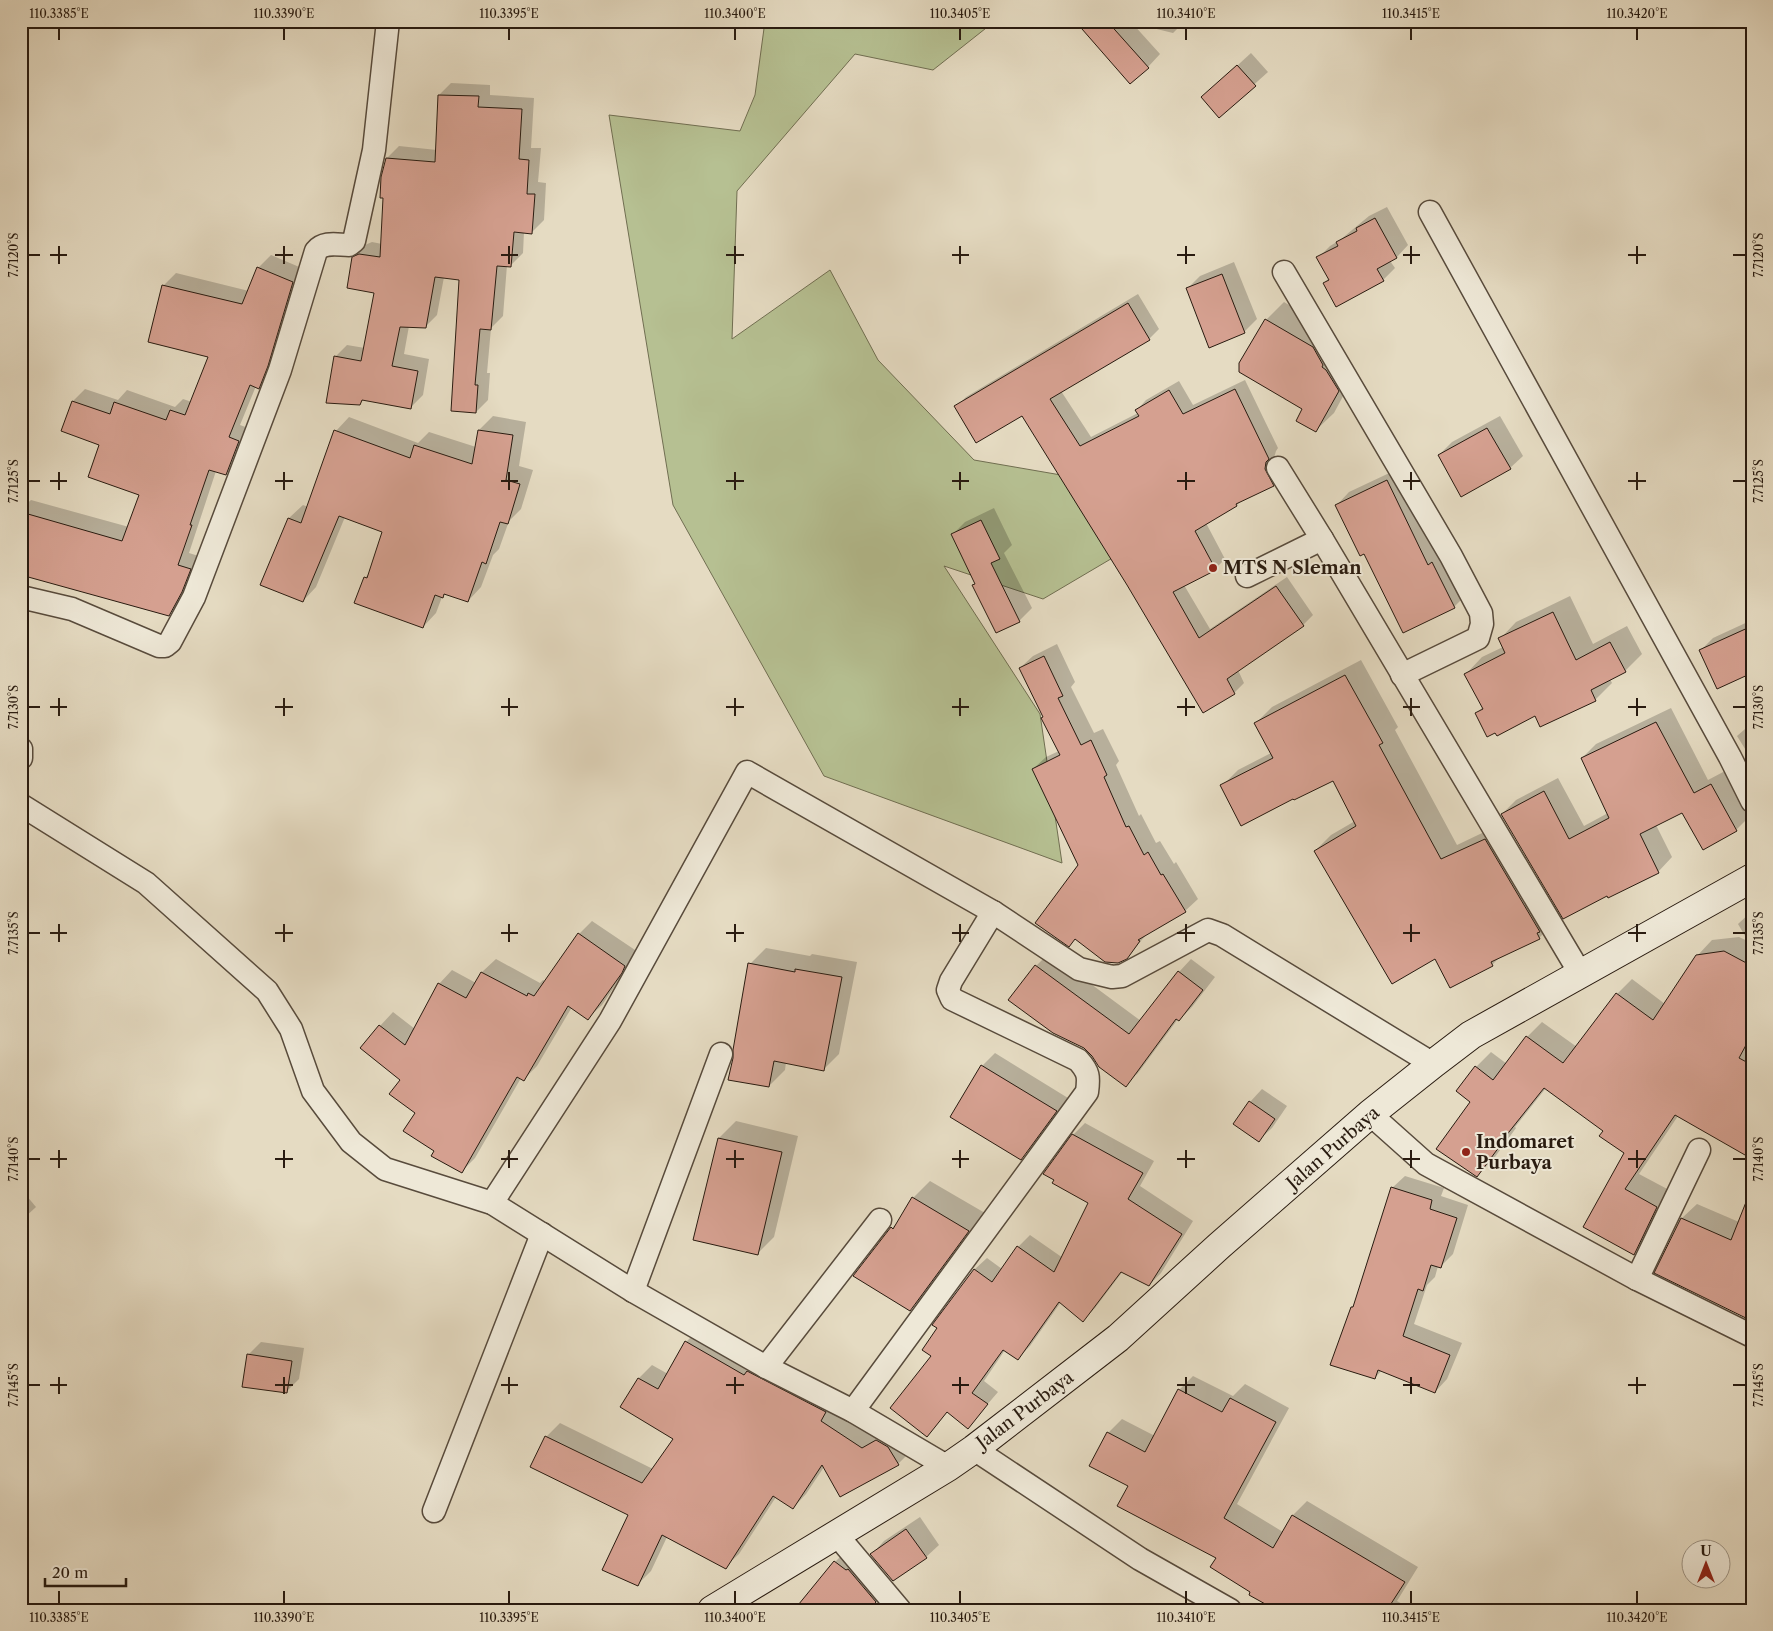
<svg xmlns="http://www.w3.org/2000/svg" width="1773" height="1631" viewBox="0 0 1773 1631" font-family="'Libre Caslon Text',serif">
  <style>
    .green { fill: #b6c092; stroke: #706e51 }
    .shadow { fill: #0003 }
    .building { fill: #d5a090; stroke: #291b10 }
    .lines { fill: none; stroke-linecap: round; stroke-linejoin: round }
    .minor-casing { stroke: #584b3c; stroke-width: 25 }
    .secondary-casing { stroke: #291b10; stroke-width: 30 }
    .minor { stroke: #eee8d7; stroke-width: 22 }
    .secondary { stroke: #eee8d7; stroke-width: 28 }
    .ticks { fill: none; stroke: #291b10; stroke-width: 2 }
    .poi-dot { fill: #8f2418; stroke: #eee8d7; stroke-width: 2 }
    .labels { text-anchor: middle; stroke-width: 4; stroke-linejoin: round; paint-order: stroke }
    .poi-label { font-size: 18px; font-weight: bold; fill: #291b10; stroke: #eee8d7; text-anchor: start }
    .street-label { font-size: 18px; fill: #291b10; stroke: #eee8d7 }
    .neatline { fill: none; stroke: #291b10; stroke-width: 2 }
    .ticks-label { font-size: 12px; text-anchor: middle; fill: #291b10 }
  </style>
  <rect width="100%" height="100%" fill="#e5dbc2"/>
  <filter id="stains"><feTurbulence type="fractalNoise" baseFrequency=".004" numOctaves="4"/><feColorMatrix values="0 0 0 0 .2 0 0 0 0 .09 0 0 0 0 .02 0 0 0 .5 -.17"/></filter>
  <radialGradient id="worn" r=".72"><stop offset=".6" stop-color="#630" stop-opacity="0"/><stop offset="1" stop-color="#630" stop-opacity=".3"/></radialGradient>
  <!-- green -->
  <polygon class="green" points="765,21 995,21 933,70 855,54 737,191 732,339 830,270 878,360 974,460 1061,475 1126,550 1043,599 944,566 1040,714 1062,863 824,776 673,505 609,115 740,131 755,95"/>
  <!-- shadow -->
  <g class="shadow">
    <polygon points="1080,21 1175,21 1179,27 1173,33 1132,23 1160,54 1148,67"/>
    <polygon points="1251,53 1268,72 1219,116 1216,85"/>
    <polygon points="451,83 490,85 490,95 534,98 531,148 541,148 538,182 546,183 544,220 532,232 524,232 523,253 510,266 507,265 503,316 491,328 487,373 490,373 488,400 476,412 460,279 444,277 437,315 425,327 409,326 404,354 429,359 423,395 411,407 364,399 360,404 335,357 347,345 365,348 375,292 353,258 365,245 372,242 382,244 387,158 399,146 437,150 439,95"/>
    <polygon points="1387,207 1408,245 1397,257 1390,261 1395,268 1383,280 1324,283 1329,278 1318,258 1330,246 1340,240 1369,216"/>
    <polygon points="271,255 304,269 271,375 259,387 256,386 240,425 251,429 238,462 226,474 216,471 189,553 202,557 181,603 168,615 21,574 21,509 31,500 129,527 141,494 101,444 73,401 85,389 118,400 127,390 175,407 183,399 192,402 210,356 163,286 176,273 249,291 258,268"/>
    <polygon points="1234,262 1257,319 1244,332 1187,289 1200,276"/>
    <polygon points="1138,294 1159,329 1149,339 1061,391 1091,437 1138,413 1137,410 1146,400 1179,381 1193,405 1245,380 1278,448 1276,451 1274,458 1283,475 1273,485 1242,500 1237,505 1206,523 1225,559 1215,569 1184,585 1210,629 1287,577 1313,615 1303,625 1238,670 1244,683 1234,693 1128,584 1022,414 956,407 966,397"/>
    <polygon points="1284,302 1331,330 1356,372 1334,413 1316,430 1304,409 1266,320"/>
    <polygon points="493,416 526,422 519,466 533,470 521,509 509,521 499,549 493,555 481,587 468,601 446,593 442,597 436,613 423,627 365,578 370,572 384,531 345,517 316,587 303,601 262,584 289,518 303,505 308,507 336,431 349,417 418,443 429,432 476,447 479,430"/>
    <polygon points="1500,416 1523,456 1510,468 1439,455 1452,442"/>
    <polygon points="1400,468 1467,594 1454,607 1365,552 1337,505 1349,492"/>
    <polygon points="994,508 1012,545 1004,553 1032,608 1019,621 976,583 952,535 965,522"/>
    <polygon points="1570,596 1593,644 1627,626 1642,654 1625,671 1610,679 1612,683 1595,700 1536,715 1476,713 1483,707 1466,674 1482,657 1503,647 1500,639 1516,622"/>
    <polygon points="1752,601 1752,619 1745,607"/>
    <polygon points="1752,620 1752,671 1701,650 1713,638"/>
    <polygon points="1057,644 1075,682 1071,687 1094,733 1103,729 1119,761 1116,765 1139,816 1141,814 1156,843 1160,841 1174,864 1176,862 1198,899 1185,911 1147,934 1126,958 1076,939 1069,945 1080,865 1033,769 1046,757 1059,751 1044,717 1020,668 1033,656"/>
    <polygon points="1361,660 1398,727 1395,730 1457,845 1501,824 1555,922 1539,938 1500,957 1492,965 1435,957 1315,851 1331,835 1355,821 1333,779 1222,786 1238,770 1271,753 1256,723 1272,707"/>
    <polygon points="1671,708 1708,780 1725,771 1750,816 1736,830 1683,811 1656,825 1672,857 1658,872 1609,897 1502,814 1516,800 1558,778 1584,826 1608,813 1582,758 1596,744"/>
    <polygon points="1752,723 1752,760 1737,736"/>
    <polygon points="1752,911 1752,938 1748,941 1738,924"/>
    <polygon points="592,921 638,952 602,1005 588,1018 572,1007 537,1066 524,1079 521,1078 475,1158 462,1171 436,1150 416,1113 380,1026 393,1012 415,1029 439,984 452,970 476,983 482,972 496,959 540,983 543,980 546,982 579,934"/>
    <polygon points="1739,937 1752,943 1752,1159 1746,1157 1747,1155 1678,1116 1639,1174 1671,1191 1649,1238 1634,1253 1585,1226 1626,1153 1604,1130 1546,1088 1515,1127 1516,1128 1492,1161 1477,1175 1472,1101 1476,1067 1491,1052 1507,1064 1527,1037 1542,1022 1577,1047 1617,994 1632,979 1665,1004 1697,956 1712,940"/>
    <polygon points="766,948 810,956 812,954 857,962 839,1054 823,1070 786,1062 785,1070 769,1086 750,964"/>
    <polygon points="1049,953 1141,1021 1179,972 1191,959 1215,977 1192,1007 1179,1020 1178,1019 1138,1073 1125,1085 1085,1047 1010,1000 1036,966"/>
    <polygon points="995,1053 1068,1098 1033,1146 1021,1158 982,1066"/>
    <polygon points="1262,1089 1287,1106 1272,1128 1259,1140 1250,1102"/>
    <polygon points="736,1121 798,1136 774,1237 757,1254 695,1239 719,1138"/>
    <polygon points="1085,1123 1154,1161 1140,1186 1193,1221 1161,1273 1149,1285 1123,1271 1095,1308 1083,1320 1061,1302 1030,1346 1018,1358 1005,1350 984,1381 998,1392 968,1427 948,1411 927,1435 933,1356 939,1328 934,1325 975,1269 987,1258 1002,1269 1018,1247 1030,1235 1063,1258 1089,1203 1073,1135"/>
    <polygon points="1405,1176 1444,1188 1441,1196 1468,1205 1453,1254 1440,1267 1438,1266 1435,1277 1427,1285 1414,1324 1462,1343 1447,1379 1435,1392 1382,1370 1375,1378 1352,1307 1355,1304 1392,1188"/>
    <polygon points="930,1181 985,1213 927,1292 910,1310 892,1228 900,1220 913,1198"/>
    <polygon points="21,1189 36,1207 24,1218 21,1214"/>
    <polygon points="1752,1190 1752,1320 1656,1272 1682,1218 1697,1204 1739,1222"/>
    <polygon points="699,1329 911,1451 898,1464 824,1467 806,1494 793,1508 776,1497 739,1554 725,1567 667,1537 651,1571 637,1585 630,1514 546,1437 560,1423 653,1469 675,1439 639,1378 652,1365 668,1374 686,1342"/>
    <polygon points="261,1342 304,1348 299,1379 286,1392 248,1355"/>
    <polygon points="1193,1376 1233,1396 1245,1384 1289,1408 1237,1504 1283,1532 1293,1515 1307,1501 1418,1567 1397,1601 1404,1605 1401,1610 1305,1610 1252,1591 1217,1557 1129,1486 1108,1433 1122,1419 1155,1436 1179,1390"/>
    <polygon points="920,1517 939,1545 926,1557 872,1554 884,1541"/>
    <polygon points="848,1549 888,1588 870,1610 796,1610 835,1562"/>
  </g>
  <!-- building -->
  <g class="building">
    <polygon points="1075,21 1107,21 1149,68 1130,84"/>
    <polygon points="1237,65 1256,86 1219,118 1201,97"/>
    <polygon points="438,95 479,96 478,107 522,109 519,159 529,160 527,194 535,194 532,234 514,232 511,267 497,266 491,330 480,329 475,385 478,385 476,413 451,411 459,280 435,277 426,328 400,327 392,366 418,371 411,409 362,400 360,405 326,403 334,356 361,361 374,293 347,288 352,257 359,254 380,257 383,198 380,198 381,177 386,158 435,162"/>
    <polygon points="1375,218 1397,258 1377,269 1384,281 1336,307 1323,283 1329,280 1316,257 1338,246 1336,242 1357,231 1356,228"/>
    <polygon points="257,267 293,282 268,366 259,389 250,385 229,437 239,441 226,475 209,470 190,525 192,525 178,565 191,569 182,592 169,616 21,575 21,512 122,541 139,495 88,477 99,445 61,431 72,401 110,414 114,402 166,420 170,410 185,415 208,357 148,342 162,285 242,304"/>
    <polygon points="1222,274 1245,333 1209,348 1186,288"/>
    <polygon points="1128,303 1150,340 1050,399 1080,446 1139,416 1135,410 1169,390 1183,414 1235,389 1269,459 1266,462 1265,469 1274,486 1236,504 1237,506 1195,531 1216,570 1173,592 1199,638 1276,586 1304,626 1227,679 1235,694 1203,713 1127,585 1022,416 976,443 954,406"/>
    <polygon points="1265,319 1313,347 1323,365 1322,367 1326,370 1339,391 1316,432 1296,421 1302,409 1239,372 1239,363"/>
    <polygon points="1487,428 1511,469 1461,497 1438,455"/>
    <polygon points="334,430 410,458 414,445 472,464 478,430 513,435 506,480 520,484 508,524 500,522 486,564 482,562 468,602 444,594 443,598 435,595 423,628 354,603 364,577 367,578 382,532 339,516 303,602 260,585 288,518 301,523"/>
    <polygon points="1387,480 1428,565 1432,562 1455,608 1403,633 1364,554 1360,556 1335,505"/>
    <polygon points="981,520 1000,559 991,563 1020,622 996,633 972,585 975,584 951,534"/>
    <polygon points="1553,612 1576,660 1610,642 1626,672 1591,690 1596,701 1540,727 1535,716 1497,736 1495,733 1487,737 1475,713 1483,709 1464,674 1505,653 1498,638"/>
    <polygon points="1752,626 1752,673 1717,689 1699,650"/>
    <polygon points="1044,656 1063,696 1058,698 1081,745 1091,740 1107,775 1104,777 1126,827 1129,826 1144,855 1148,852 1161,875 1163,874 1186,912 1138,940 1140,941 1127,959 1118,963 1105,962 1075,939 1069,947 1035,923 1078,865 1032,769 1060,755 1041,718 1043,717 1019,668"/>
    <polygon points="1345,675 1383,743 1379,745 1441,859 1485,839 1540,932 1537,933 1540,939 1491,962 1493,966 1450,988 1435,959 1392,984 1314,851 1356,826 1333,781 1294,800 1293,799 1241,826 1220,785 1273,758 1254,723"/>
    <polygon points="1656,722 1694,793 1711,784 1737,831 1703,850 1682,813 1640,834 1659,873 1608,898 1607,896 1563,919 1501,814 1544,791 1569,839 1609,818 1581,758"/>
    <polygon points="578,933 625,966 622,973 588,1020 568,1006 524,1081 517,1077 462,1173 431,1156 434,1151 403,1131 415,1113 389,1094 400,1080 360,1048 379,1025 405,1045 438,983 466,998 481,972 527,996 528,993 534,996"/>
    <polygon points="1724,951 1752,966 1752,1034 1739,1058 1752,1065 1752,1159 1675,1115 1625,1189 1657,1207 1634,1255 1583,1227 1624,1153 1599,1136 1603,1131 1544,1088 1501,1142 1502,1143 1477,1177 1436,1149 1470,1102 1456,1091 1475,1066 1493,1080 1526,1036 1563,1063 1616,993 1653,1020 1696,955"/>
    <polygon points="748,963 795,972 795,969 842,977 824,1071 774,1061 769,1087 728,1080 733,1058 733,1050"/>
    <polygon points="1035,965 1129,1034 1178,971 1203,990 1179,1021 1176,1019 1126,1087 1099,1067 1092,1056 1084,1048 1053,1033 1008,1000"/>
    <polygon points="981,1065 1057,1111 1021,1160 950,1117"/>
    <polygon points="1249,1101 1275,1119 1259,1142 1233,1124"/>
    <polygon points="1072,1134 1143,1173 1128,1199 1182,1234 1149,1286 1121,1272 1083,1322 1059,1302 1018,1360 1003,1350 972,1393 988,1404 968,1429 947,1412 927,1437 890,1408 931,1356 922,1350 937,1328 932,1325 974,1269 992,1282 1017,1246 1054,1272 1088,1203 1052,1183 1054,1180 1043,1174"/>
    <polygon points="718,1138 782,1152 758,1255 693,1240"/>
    <polygon points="1391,1187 1432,1200 1430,1209 1457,1218 1441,1268 1431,1265 1423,1291 1418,1289 1403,1336 1450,1355 1435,1393 1378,1370 1375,1379 1330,1365 1351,1307 1353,1307"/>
    <polygon points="1750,1192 1752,1192 1752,1321 1654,1273 1681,1218 1731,1240"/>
    <polygon points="912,1197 969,1231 910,1311 853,1276 891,1227 893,1229"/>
    <polygon points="685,1341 744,1375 747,1371 826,1412 821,1421 862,1448 876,1440 888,1447 899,1465 840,1497 822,1465 793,1509 773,1496 726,1569 662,1535 638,1586 602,1570 628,1515 530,1467 545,1436 642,1483 673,1439 620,1407 638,1378 658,1389"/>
    <polygon points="247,1354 292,1361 287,1393 242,1387"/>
    <polygon points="1178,1389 1222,1412 1230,1398 1276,1422 1224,1518 1273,1548 1292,1515 1405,1582 1387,1610 1276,1610 1249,1595 1250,1592 1210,1567 1216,1558 1117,1506 1128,1486 1089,1466 1107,1432 1145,1452"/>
    <polygon points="906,1529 927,1558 893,1581 870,1554"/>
    <polygon points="834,1561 846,1570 848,1569 876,1602 869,1610 794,1610"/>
  </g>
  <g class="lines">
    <defs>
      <g id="minor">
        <polyline points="1430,212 1730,757 1752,801"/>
        <polyline points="1284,272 1451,556 1481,613 1482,624 1478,638 1402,675"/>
        <polyline points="1278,468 1322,539 1580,973"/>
        <polyline points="1247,576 1322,539"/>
        <path d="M21,597L72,609L159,646H165L170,642L194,597L280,370L316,251C324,241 338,245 349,245L354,241L374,150L388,21"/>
        <polyline points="21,749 21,758"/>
        <polyline points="21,805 146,883 267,991 291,1029 313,1091 351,1142 385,1169 492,1203 633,1291 766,1367 853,1411 948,1467"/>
        <polyline points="1370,1114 1426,1164 1637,1279 1752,1336"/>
        <polyline points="492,1203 610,1021 747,772 993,912 1079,969 1112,977 1122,976 1208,930 1222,935 1433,1064"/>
        <polyline points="1637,1279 1699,1150"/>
        <polyline points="633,1291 721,1054"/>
        <polyline points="766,1367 880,1220"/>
        <path d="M853,1411L1087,1092C1089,1077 1089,1072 1078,1060L952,999L948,990L951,981L993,912"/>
        <polyline points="974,1449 1140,1559 1230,1610"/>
        <polyline points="434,1511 542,1234"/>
        <polyline points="836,1534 900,1610"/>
      </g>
      <polyline id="secondary" points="712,1610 948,1467 974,1449 1118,1338 1219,1246 1370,1114 1433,1064 1471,1035 1752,878"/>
    </defs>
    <!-- minor casing -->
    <use href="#minor" class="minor-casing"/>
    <!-- secondary casing -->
    <use href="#secondary" class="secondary-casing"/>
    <!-- minor -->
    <use href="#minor" class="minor"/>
    <!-- secondary -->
    <use href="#secondary" class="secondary"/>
  </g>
  <!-- ticks -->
  <path class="ticks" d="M59,28V40M284,28V40M509,28V40M735,28V40M960,28V40M1186,28V40M1411,28V40M1637,28V40M59,246V264M284,246V264M509,246V264M735,246V264M960,246V264M1186,246V264M1411,246V264M1637,246V264M28,255H40M50,255H67M275,255H293M501,255H518M726,255H744M952,255H969M1177,255H1195M1403,255H1420M1628,255H1646M1733,255H1746M59,472V490M284,472V490M509,472V490M735,472V490M960,472V490M1186,472V490M1411,472V490M1637,472V490M28,481H40M50,481H67M275,481H293M501,481H518M726,481H744M952,481H969M1177,481H1195M1403,481H1420M1628,481H1646M1733,481H1746M59,698V716M284,698V716M509,698V716M735,698V716M960,698V716M1186,698V716M1411,698V716M1637,698V716M28,707H40M50,707H67M275,707H293M501,707H518M726,707H744M952,707H969M1177,707H1195M1403,707H1420M1628,707H1646M1733,707H1746M59,924V942M284,924V942M509,924V942M735,924V942M960,924V942M1186,924V942M1411,924V942M1637,924V942M28,933H40M50,933H67M275,933H293M501,933H518M726,933H744M952,933H969M1177,933H1195M1403,933H1420M1628,933H1646M1733,933H1746M59,1150V1168M284,1150V1168M509,1150V1168M735,1150V1168M960,1150V1168M1186,1150V1168M1411,1150V1168M1637,1150V1168M28,1159H40M50,1159H67M275,1159H293M501,1159H518M726,1159H744M952,1159H969M1177,1159H1195M1403,1159H1420M1628,1159H1646M1733,1159H1746M59,1377V1394M284,1377V1394M509,1377V1394M735,1377V1394M960,1377V1394M1186,1377V1394M1411,1377V1394M1637,1377V1394M28,1385H40M50,1385H67M275,1385H293M501,1385H518M726,1385H744M952,1385H969M1177,1385H1195M1403,1385H1420M1628,1385H1646M1733,1385H1746M59,1591V1604M284,1591V1604M509,1591V1604M735,1591V1604M960,1591V1604M1186,1591V1604M1411,1591V1604M1637,1591V1604"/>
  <!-- markers -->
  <g class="poi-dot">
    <circle cx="1213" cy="568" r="5"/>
    <circle cx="1466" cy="1152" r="5"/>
  </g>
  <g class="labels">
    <!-- poi labels -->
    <g class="poi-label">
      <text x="1223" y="574">MTS N Sleman</text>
      <text x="1476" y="1148">Indomaret<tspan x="1476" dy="21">Purbaya</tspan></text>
    </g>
    <!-- street labels -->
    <g class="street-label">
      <text transform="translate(1333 1148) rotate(-41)" y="6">Jalan Purbaya</text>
      <text transform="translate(1025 1410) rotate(-37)" y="6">Jalan Purbaya</text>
    </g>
  </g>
  <!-- margin -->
  <rect width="1773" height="1631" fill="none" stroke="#e5dbc2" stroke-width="55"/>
  <!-- north arrow -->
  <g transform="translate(1706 1564)"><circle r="24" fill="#eee8d7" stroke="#9f9687"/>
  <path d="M0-4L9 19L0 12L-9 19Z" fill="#8f2418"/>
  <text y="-8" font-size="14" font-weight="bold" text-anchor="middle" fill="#291b10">U</text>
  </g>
  <!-- scale -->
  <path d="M45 1578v8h81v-8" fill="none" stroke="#291b10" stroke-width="2.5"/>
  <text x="52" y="1578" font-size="15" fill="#291b10" stroke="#eee8d7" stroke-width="4" paint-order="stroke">20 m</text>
  <rect x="28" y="28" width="1718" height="1576" class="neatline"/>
  <g class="ticks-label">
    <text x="59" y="18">110.3385°E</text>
    <text x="284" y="18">110.3390°E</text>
    <text x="509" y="18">110.3395°E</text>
    <text x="735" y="18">110.3400°E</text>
    <text x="960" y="18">110.3405°E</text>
    <text x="1186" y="18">110.3410°E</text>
    <text x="1411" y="18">110.3415°E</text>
    <text x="1637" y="18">110.3420°E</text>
    <text transform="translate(14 255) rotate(-90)" y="4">7.7120°S</text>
    <text transform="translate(1759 255) rotate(-90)" y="4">7.7120°S</text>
    <text transform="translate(14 481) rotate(-90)" y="4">7.7125°S</text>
    <text transform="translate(1759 481) rotate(-90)" y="4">7.7125°S</text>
    <text transform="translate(14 707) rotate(-90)" y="4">7.7130°S</text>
    <text transform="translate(1759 707) rotate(-90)" y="4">7.7130°S</text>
    <text transform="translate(14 933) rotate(-90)" y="4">7.7135°S</text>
    <text transform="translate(1759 933) rotate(-90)" y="4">7.7135°S</text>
    <text transform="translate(14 1159) rotate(-90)" y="4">7.7140°S</text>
    <text transform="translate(1759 1159) rotate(-90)" y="4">7.7140°S</text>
    <text transform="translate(14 1385) rotate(-90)" y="4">7.7145°S</text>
    <text transform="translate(1759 1385) rotate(-90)" y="4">7.7145°S</text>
    <text x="59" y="1622">110.3385°E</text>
    <text x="284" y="1622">110.3390°E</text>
    <text x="509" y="1622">110.3395°E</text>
    <text x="735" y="1622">110.3400°E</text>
    <text x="960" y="1622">110.3405°E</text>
    <text x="1186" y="1622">110.3410°E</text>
    <text x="1411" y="1622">110.3415°E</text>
    <text x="1637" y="1622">110.3420°E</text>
  </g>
  <rect width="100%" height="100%" filter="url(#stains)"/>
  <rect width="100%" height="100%" fill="url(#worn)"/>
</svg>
